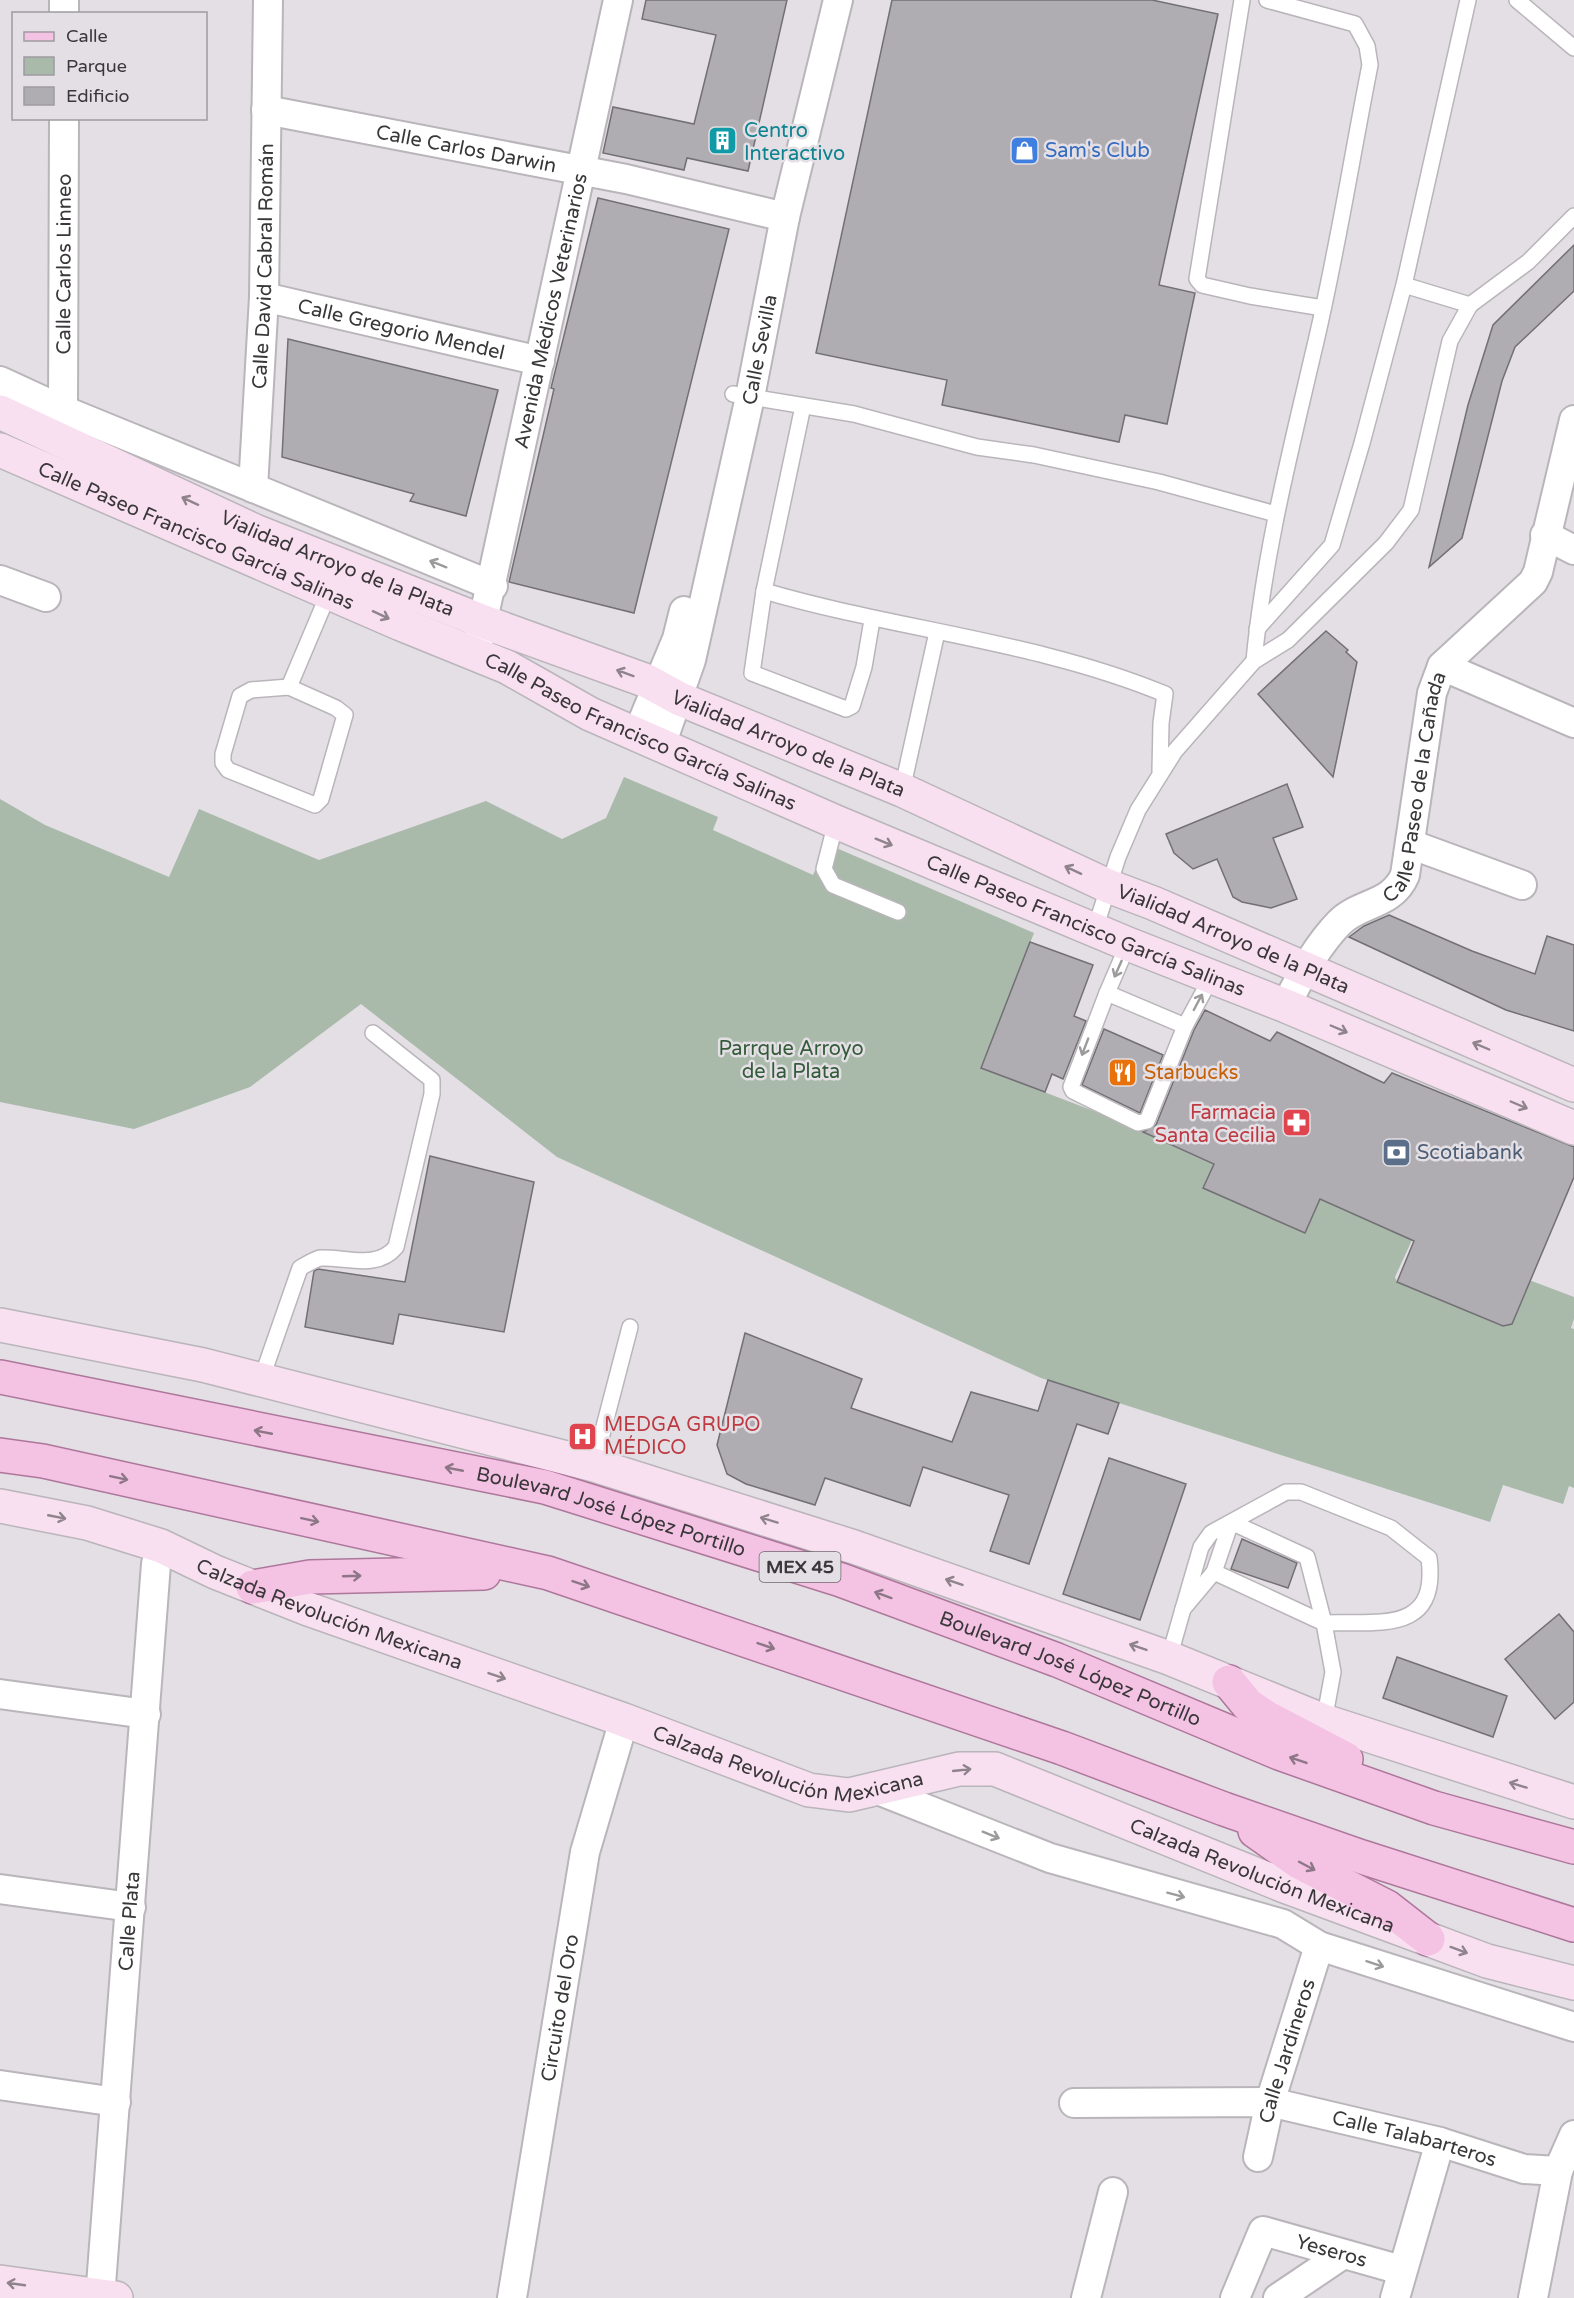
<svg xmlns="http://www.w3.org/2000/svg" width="1574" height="2298" viewBox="0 0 1574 2298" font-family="'Varela Round',sans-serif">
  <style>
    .green { fill: #a9b9aa }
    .building { fill: #afadb2; stroke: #737075; stroke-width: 1.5 }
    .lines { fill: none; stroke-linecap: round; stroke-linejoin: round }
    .lane-casing { stroke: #b9b5ba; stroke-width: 18 }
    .street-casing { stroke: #b9b5ba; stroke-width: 32 }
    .secondary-casing { stroke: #b9b5ba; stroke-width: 36 }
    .primary-casing { stroke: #ad779b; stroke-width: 36 }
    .lane { stroke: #fff; stroke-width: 15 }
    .street { stroke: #fff; stroke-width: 28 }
    .secondary { stroke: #f9e0f1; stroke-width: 33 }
    .primary { stroke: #f4c2e3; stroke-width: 33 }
    .oneway { stroke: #8f838c }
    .oneway2 { stroke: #9c9b9c }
    .oneway3 { stroke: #8d7686 }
    .labels { text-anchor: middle; stroke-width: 5; stroke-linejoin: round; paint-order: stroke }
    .shield { fill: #e3dfe4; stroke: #6c696c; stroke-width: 1.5 }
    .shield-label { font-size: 18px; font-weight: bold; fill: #393739 }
    .culture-label { font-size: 20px; fill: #0d838f; stroke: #e3dfe4; text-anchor: start }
    .street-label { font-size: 20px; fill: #393739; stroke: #e3dfe4 }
    .shop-label { font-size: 20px; fill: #366cbe; stroke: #e3dfe4; text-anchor: start }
    .park-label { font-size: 20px; fill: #345c3a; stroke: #e3dfe4 }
    .food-label { font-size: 20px; fill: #c56008; stroke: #e3dfe4; text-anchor: start }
    .health-label { font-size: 20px; fill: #be3a42; stroke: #e3dfe4; text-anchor: end }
    .service-label { font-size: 20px; fill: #4e5e75; stroke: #e3dfe4; text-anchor: start }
  </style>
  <rect width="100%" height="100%" fill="#e3dfe4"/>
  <!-- green -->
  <polygon class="green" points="624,777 718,817 713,830 813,875 827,844 1034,933 981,1068 1133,1126 1214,1164 1203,1188 1305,1233 1320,1199 1412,1240 1395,1277 1397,1282 1503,1326 1512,1324 1529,1280 1574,1297 1574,1319 1571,1328 1574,1329 1574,1488 1569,1486 1563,1504 1503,1485 1490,1522 1041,1378 557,1157 361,1004 250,1087 134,1129 0,1102 0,799 45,825 169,877 199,809 319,860 486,801 562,839 606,818"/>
  <!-- building -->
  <g class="building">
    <polygon points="646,0 787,0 748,171 687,158 684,170 603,153 613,107 694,124 716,35 642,19"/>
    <polygon points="892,0 1152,0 1218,14 1159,285 1195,293 1167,424 1125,415 1119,442 942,405 947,380 816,353"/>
    <polygon points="598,198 729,229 634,613 509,582 554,389 551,388"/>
    <polygon points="1574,245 1574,291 1515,347 1502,381 1462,538 1429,567 1468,405 1493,325"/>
    <polygon points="288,339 498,390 466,516 410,501 414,494 282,457"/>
    <polygon points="1326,631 1348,650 1346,652 1357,662 1333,777 1258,694"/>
    <polygon points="1287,784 1303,827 1273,838 1297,899 1271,908 1242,902 1233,897 1217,859 1193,869 1174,853 1166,834"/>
    <polygon points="1389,915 1472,951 1535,974 1547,936 1574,945 1574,1031 1506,1010 1349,937 1364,926"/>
    <polygon points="1030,942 1093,965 1074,1016 1086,1021 1063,1079 1052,1074 1045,1092 981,1068"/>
    <polygon points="1205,1010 1270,1041 1277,1032 1384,1083 1392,1073 1574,1147 1574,1177 1512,1324 1503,1326 1397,1282 1414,1241 1320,1199 1305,1233 1203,1188 1214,1164 1143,1132 1156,1125 1194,1030"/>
    <polygon points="1104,1029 1163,1055 1140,1113 1082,1085"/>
    <polygon points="430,1156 534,1182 504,1332 399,1314 393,1344 305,1327 314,1271 318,1269 405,1282"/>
    <polygon points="745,1333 862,1379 851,1408 952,1442 971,1392 1038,1411 1048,1380 1119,1403 1108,1434 1077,1424 1029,1564 990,1551 1009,1495 923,1467 910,1506 825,1478 815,1505 746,1484 727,1474 717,1445"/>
    <polygon points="1109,1458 1186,1484 1140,1620 1063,1594"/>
    <polygon points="1242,1539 1297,1563 1288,1588 1231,1569"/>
    <polygon points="1559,1614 1574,1632 1574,1702 1555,1719 1505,1659"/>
    <polygon points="1397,1657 1507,1696 1493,1737 1383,1698"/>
  </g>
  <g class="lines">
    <defs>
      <g id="lane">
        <polyline points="1242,0 1197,279 1202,285 1250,296 1323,308"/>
        <polyline points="1517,0 1574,48"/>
        <polyline points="1404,285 1470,305"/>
        <polyline points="733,394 854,414 977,447 1034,455 1159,482 1276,514"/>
        <polyline points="803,406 764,591 752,673 846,709 852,706 864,667 872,620"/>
        <path d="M764,591C897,630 1037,641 1165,694L1161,723L1160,771"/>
        <polyline points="1257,629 1332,545 1362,443 1404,285 1468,0"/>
        <path d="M1254,661C1264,555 1289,457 1313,354C1336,259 1351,161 1370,65L1367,46L1355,24L1267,0"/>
        <polygon points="289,687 336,708 345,715 321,799 315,805 228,770 223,763 223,754 240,696 251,690"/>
        <polyline points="289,687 330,590"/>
        <polyline points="902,790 937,632"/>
        <polyline points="836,822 824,869 833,885 898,912"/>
        <polyline points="1095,929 1118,857 1138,810 1175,751 1254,661 1288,640 1386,543 1411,510 1450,341 1470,305 1528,262 1574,216"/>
        <polyline points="1128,944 1107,993 1071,1087 1073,1091 1138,1123 1147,1121 1185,1026 1211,978"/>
        <polyline points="1107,993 1185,1026"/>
        <path d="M261,1380L300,1268C306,1265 314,1259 321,1258C347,1257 377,1270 396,1247L432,1094V1080L373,1033"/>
        <polyline points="594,1465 630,1327"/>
        <path d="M1183,1609L1201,1547L1211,1533L1286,1492H1301L1391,1528L1429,1558C1439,1635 1378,1621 1324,1623L1307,1557L1231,1522L1214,1572"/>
        <polyline points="1169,1658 1183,1609 1214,1572 1324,1623 1333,1672 1324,1721"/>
      </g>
      <g id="street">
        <polyline points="64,0 64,14"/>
        <path id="s1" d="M266,110L626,179L785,217"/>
        <path id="s2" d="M264,297L540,361"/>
        <polyline points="0,381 63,410 493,586"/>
        <path id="s3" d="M63,410L64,118"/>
        <path id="s4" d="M253,488L264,297L268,0"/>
        <polyline points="1545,535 1574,550"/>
        <polyline points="0,580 46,597"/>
        <path id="s5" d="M478,643L618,0"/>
        <polyline points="1442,666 1574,723"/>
        <polyline points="637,735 677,639 684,611"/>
        <path id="s6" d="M661,745L691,660L750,397L785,217L838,0"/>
        <polyline points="1410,844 1522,885"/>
        <path id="s7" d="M1286,1006C1300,976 1316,947 1339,923C1359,902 1392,906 1405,875L1432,693L1442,666L1533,582L1538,572L1574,420"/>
        <polyline points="0,1694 146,1714"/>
        <polyline points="878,1790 1050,1858 1283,1924 1319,1946 1574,2027"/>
        <polyline points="0,1889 131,1907"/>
        <polyline points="0,2085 116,2102"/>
        <path id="s8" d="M1074,2103L1270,2102L1440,2142L1524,2169L1558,2171"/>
        <path id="s9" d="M1258,2157L1270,2102L1319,1946"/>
        <path id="s10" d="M100,2298L156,1564L161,1546"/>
        <path id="s11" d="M512,2298L585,1852L624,1720"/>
        <polyline points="1086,2298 1113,2192"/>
        <path id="s12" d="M1235,2298L1263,2231L1401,2270"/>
        <polyline points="1278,2298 1342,2255"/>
        <polyline points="1395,2298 1440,2142"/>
        <polyline points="1533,2298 1558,2171 1574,2135"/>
      </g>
      <g id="secondary">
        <path id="s13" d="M0,412L255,531L484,622L647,681L680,699L902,790L1108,886L1153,903L1574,1085"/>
        <path id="s14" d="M0,450L401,624L507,667L590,714L836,822L1128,944L1286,1006L1574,1128"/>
        <polyline points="0,1325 203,1365 594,1465 854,1547 1169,1658 1324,1721 1574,1802"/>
        <path id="s15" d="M0,1506L87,1523L161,1546L215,1572L308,1609L624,1720L809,1790L849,1795L959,1769H995L1282,1885L1428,1939L1487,1961L1574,1983"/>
        <polyline points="0,2282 116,2298"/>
      </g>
      <g id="primary">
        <path id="s16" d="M0,1377L545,1487L841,1580L1057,1660L1279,1753L1434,1808L1574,1847"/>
        <polyline points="0,1455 43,1461 548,1573 1062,1748 1224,1809 1362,1857 1574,1925"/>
        <polyline points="253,1587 310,1577 484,1573"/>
        <polyline points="1229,1682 1248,1705 1266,1717 1346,1759"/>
        <polyline points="1255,1831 1299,1862 1387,1907 1428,1939"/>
      </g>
    </defs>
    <!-- lane casing -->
    <use href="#lane" class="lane-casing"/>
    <!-- street casing -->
    <use href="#street" class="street-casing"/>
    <!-- secondary casing -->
    <use href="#secondary" class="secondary-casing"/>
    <!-- primary casing -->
    <use href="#primary" class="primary-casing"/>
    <!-- lane -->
    <use href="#lane" class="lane"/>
    <!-- street -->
    <use href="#street" class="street"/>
    <!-- secondary -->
    <use href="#secondary" class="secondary"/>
    <!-- primary -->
    <use href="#primary" class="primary"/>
  </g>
  <!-- one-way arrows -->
  <defs><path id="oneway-shaft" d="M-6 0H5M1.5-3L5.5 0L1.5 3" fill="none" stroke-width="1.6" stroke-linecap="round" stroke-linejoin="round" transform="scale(1.5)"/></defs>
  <g class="oneway">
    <use href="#oneway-shaft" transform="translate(190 501) rotate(-155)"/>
    <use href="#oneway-shaft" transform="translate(381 615) rotate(25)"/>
    <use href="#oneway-shaft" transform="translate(625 673) rotate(-160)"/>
    <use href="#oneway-shaft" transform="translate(884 842) rotate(22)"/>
    <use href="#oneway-shaft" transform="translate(1073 870) rotate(-155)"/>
    <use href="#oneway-shaft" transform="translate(1339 1029) rotate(23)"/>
    <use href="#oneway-shaft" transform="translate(1481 1046) rotate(-157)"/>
    <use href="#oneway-shaft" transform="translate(1519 1105) rotate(23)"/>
    <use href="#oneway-shaft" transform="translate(57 1517) rotate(11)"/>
    <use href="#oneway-shaft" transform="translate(769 1520) rotate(-163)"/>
    <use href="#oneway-shaft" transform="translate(954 1582) rotate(-161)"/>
    <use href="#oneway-shaft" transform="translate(1138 1647) rotate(-161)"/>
    <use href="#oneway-shaft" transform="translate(497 1676) rotate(19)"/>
    <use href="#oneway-shaft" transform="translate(962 1770) rotate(-6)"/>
    <use href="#oneway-shaft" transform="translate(1518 1785) rotate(-163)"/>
    <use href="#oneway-shaft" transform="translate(1459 1950) rotate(20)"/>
    <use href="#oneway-shaft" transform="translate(16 2284) rotate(-172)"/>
  </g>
  <g class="oneway2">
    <use href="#oneway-shaft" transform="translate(438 564) rotate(-158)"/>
    <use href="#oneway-shaft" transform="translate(1118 969) rotate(114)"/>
    <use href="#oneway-shaft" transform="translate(1198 1002) rotate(-62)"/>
    <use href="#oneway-shaft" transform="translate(1085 1047) rotate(111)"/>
    <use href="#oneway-shaft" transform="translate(991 1835) rotate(22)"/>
    <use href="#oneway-shaft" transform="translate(1176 1895) rotate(15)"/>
    <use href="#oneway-shaft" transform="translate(1375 1964) rotate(18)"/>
  </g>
  <g class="oneway3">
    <use href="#oneway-shaft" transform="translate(263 1432) rotate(-169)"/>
    <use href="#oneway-shaft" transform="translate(454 1469) rotate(-169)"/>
    <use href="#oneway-shaft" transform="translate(119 1478) rotate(12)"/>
    <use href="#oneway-shaft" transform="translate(310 1520) rotate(12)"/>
    <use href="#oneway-shaft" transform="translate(352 1576) rotate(-2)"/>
    <use href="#oneway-shaft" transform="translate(581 1584) rotate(19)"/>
    <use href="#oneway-shaft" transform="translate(883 1595) rotate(-160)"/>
    <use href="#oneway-shaft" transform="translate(766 1646) rotate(19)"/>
    <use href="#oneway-shaft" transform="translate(1298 1760) rotate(-161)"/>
    <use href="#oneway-shaft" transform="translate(1307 1866) rotate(28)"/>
  </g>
  <!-- icons -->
  <defs>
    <symbol id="building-square" viewBox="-11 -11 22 22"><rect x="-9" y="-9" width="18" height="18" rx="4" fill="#0f9aa8" stroke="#e3dfe4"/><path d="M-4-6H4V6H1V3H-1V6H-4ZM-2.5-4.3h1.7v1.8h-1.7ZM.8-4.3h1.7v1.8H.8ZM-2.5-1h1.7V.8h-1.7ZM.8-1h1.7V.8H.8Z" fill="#fff"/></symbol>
    <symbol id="shop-square" viewBox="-11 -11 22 22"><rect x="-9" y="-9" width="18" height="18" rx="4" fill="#3f7fe0" stroke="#e3dfe4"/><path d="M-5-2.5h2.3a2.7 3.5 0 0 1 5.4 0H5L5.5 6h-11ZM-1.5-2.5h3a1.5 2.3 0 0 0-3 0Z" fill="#fff"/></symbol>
    <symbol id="restaurant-square" viewBox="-11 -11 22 22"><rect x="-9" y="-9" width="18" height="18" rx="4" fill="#e8710a" stroke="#e3dfe4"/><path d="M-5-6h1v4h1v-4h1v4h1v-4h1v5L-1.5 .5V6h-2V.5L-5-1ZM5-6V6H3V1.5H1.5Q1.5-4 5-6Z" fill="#fff"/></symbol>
    <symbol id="pharmacy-square" viewBox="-11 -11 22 22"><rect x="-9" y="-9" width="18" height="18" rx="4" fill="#e0444e" stroke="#e3dfe4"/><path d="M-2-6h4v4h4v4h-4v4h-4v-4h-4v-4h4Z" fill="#fff"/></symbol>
    <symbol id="bank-square" viewBox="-11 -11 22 22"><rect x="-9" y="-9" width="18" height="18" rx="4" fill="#5c6f8a" stroke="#e3dfe4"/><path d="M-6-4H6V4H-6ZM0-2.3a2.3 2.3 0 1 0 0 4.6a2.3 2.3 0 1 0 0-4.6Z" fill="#fff"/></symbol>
    <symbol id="hospital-square" viewBox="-11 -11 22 22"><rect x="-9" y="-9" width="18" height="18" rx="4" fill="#e0444e" stroke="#e3dfe4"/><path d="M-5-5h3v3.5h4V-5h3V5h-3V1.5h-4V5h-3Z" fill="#fff"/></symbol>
  </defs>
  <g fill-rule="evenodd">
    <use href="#building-square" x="706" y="124" width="33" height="33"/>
    <use href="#shop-square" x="1008" y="134" width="33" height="33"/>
    <use href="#restaurant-square" x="1106" y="1056" width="33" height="33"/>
    <use href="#pharmacy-square" x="1280" y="1106" width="33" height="33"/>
    <use href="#bank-square" x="1380" y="1136" width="33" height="33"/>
    <use href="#hospital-square" x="566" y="1420" width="33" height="33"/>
  </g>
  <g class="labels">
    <!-- shield labels -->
    <rect class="shield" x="759.5" y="1552" width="81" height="30" rx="4.5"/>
    <g class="shield-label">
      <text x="800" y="1573">MEX 45</text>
    </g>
    <!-- culture labels -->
    <g class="culture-label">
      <text x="744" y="137">Centro<tspan x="744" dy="23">Interactivo</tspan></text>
    </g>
    <!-- street labels -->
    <g class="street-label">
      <text dy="7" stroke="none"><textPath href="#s1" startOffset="204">Calle Carlos Darwin</textPath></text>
      <text dy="7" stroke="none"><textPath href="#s3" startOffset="146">Calle Carlos Linneo</textPath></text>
      <text dy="7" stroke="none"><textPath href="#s4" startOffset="222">Calle David Cabral Román</textPath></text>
      <text dy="7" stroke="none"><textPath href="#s5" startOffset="340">Avenida Médicos Veterinarios</textPath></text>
      <text dy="7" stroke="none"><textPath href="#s2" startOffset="141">Calle Gregorio Mendel</textPath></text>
      <text dy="7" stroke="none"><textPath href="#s6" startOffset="408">Calle Sevilla</textPath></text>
      <text dy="7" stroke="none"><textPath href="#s14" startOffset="214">Calle Paseo Francisco García Salinas</textPath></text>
      <text dy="7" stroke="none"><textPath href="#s13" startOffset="370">Vialidad Arroyo de la Plata</textPath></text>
      <text dy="7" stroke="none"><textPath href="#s14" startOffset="700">Calle Paseo Francisco García Salinas</textPath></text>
      <text dy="7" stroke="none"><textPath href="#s13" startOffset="856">Vialidad Arroyo de la Plata</textPath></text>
      <text dy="7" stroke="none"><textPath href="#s7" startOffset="270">Calle Paseo de la Cañada</textPath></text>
      <text dy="7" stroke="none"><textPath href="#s14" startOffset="1186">Calle Paseo Francisco García Salinas</textPath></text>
      <text dy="7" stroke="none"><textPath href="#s13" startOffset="1342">Vialidad Arroyo de la Plata</textPath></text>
      <text dy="7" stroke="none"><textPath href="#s16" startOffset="626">Boulevard José López Portillo</textPath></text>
      <text dy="7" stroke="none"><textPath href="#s15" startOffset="348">Calzada Revolución Mexicana</textPath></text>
      <text dy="7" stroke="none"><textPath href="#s16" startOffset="1112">Boulevard José López Portillo</textPath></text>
      <text dy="7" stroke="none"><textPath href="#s15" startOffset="834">Calzada Revolución Mexicana</textPath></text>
      <text dy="7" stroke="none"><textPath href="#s15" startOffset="1336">Calzada Revolución Mexicana</textPath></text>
      <text dy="7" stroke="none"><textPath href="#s10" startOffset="378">Calle Plata</textPath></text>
      <text dy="7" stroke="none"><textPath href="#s11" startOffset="294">Circuito del Oro</textPath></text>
      <text dy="7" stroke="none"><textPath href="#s9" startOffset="110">Calle Jardineros</textPath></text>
      <text dy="7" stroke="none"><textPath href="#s8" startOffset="345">Calle Talabarteros</textPath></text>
      <text dy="7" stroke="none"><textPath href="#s12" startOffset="144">Yeseros</textPath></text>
    </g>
    <!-- shop labels -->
    <g class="shop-label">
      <text x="1045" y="157">Sam's Club</text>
    </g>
    <!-- park labels -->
    <g class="park-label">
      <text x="791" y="1055">Parrque Arroyo<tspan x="791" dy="23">de la Plata</tspan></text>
    </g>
    <!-- food labels -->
    <g class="food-label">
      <text x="1144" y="1079">Starbucks</text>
    </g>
    <!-- health labels -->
    <g class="health-label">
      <text x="1276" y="1119">Farmacia<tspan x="1276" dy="23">Santa Cecilia</tspan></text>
      <text x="604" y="1431" text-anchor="start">MEDGA GRUPO<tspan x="604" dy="23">MÉDICO</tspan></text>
    </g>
    <!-- service labels -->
    <g class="service-label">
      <text x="1417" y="1159">Scotiabank</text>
    </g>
  </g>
  <!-- legend -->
  <rect x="12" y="12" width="195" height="108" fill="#e3dfe4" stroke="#9f9ca0" stroke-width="1.5"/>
  <rect x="24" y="32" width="30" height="9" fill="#f4c2e3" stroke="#9f9ca0" stroke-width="1.5"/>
  <text x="66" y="42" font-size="18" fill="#393739">Calle</text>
  <rect x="24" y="57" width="30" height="18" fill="#a9b9aa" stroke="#9f9ca0" stroke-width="1.5"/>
  <text x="66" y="72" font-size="18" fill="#393739">Parque</text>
  <rect x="24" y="87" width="30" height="18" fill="#afadb2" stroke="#9f9ca0" stroke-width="1.5"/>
  <text x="66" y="102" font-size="18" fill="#393739">Edificio</text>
</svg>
